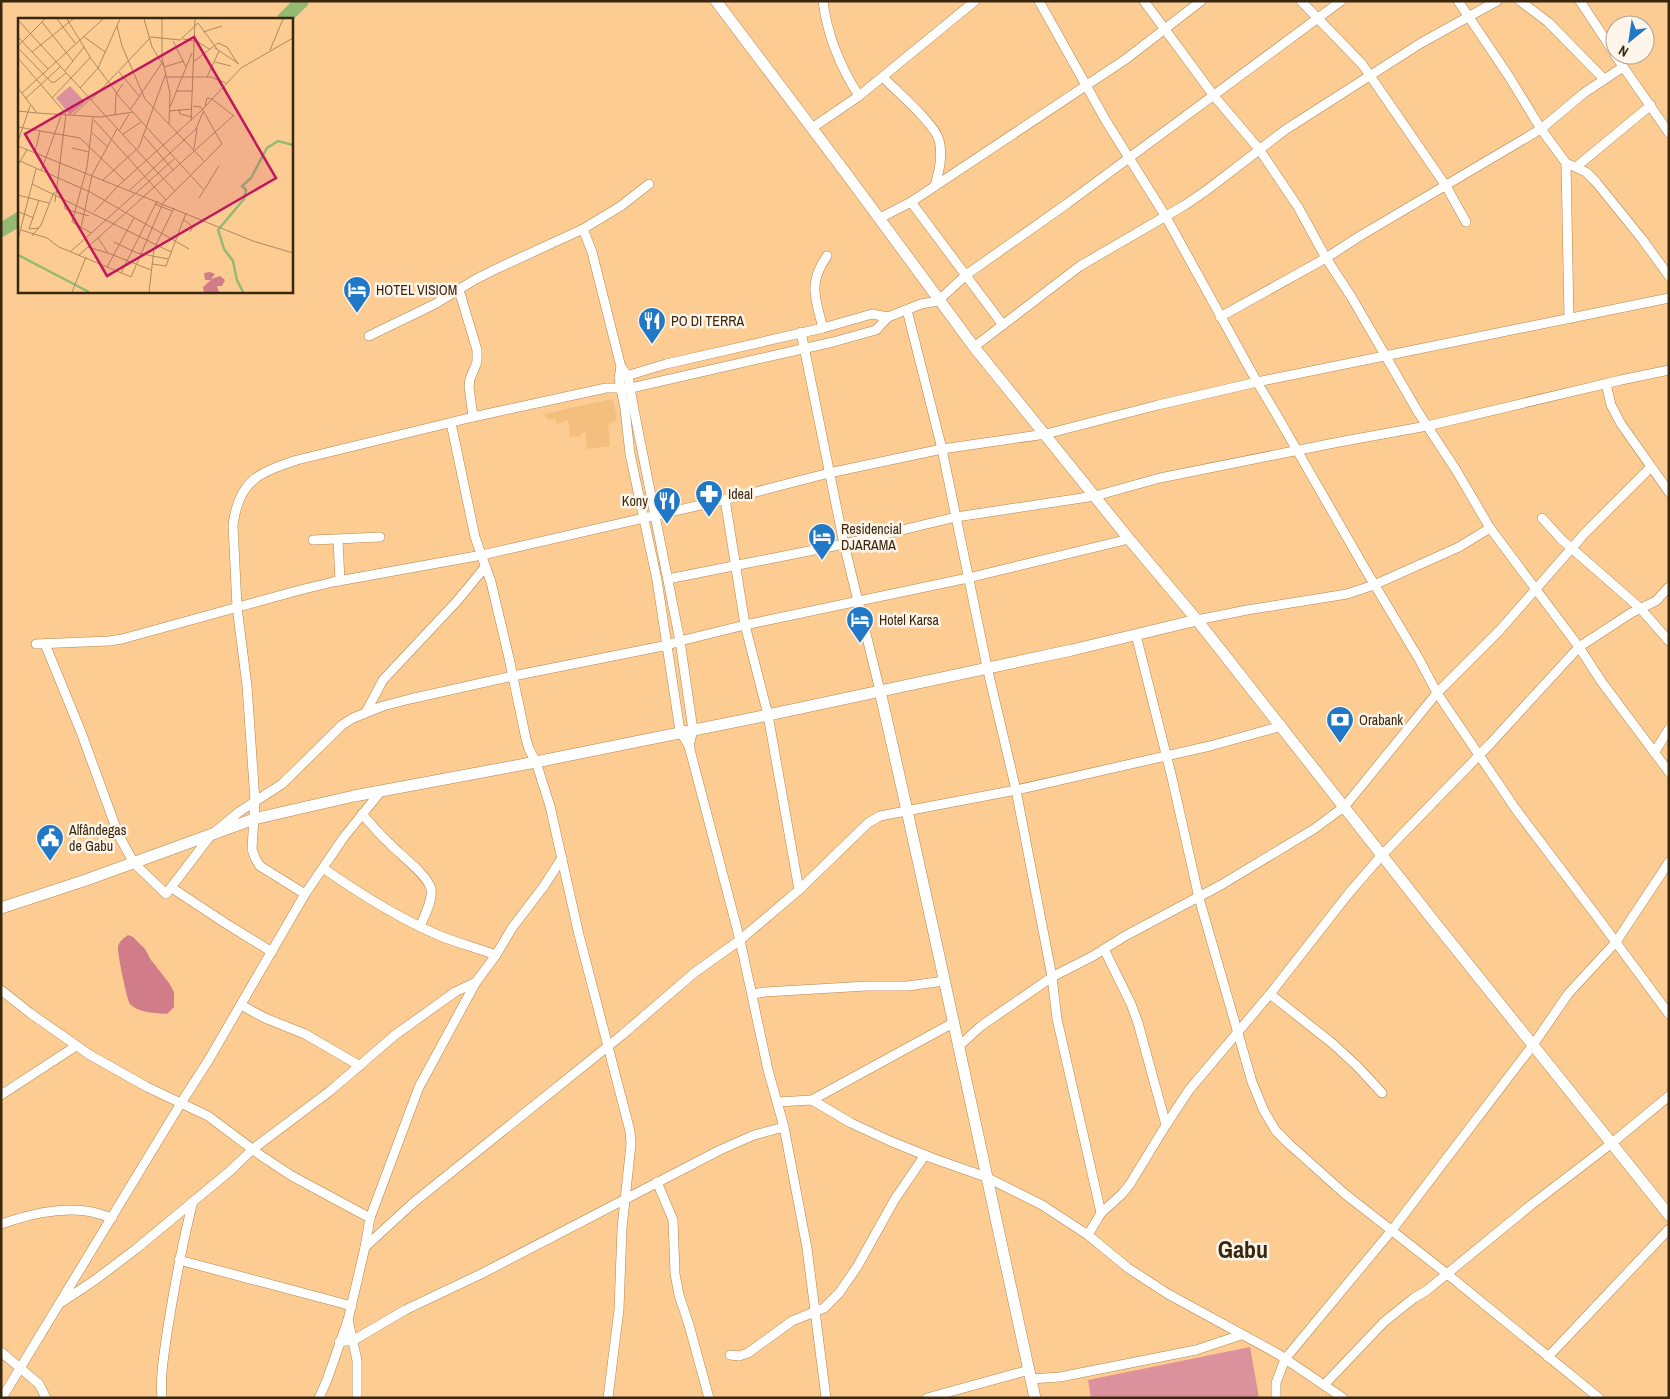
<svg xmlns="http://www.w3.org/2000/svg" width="1670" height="1399" viewBox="0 0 1670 1399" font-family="'Archivo Narrow',sans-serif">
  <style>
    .built { fill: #f3be7e }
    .green { fill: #db929c }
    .forest { fill: #d17c89 }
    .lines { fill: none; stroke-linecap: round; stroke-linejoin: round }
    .river { stroke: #94b971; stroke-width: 14 }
    .minor-casing { stroke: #b3854e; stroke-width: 10 }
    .major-casing { stroke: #b3854e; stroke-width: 12 }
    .minor { stroke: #fff; stroke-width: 9 }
    .major { stroke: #fff; stroke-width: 11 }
    .labels { text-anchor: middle; stroke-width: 5; stroke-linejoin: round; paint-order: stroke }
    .poi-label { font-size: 14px; fill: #39270f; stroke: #fff5ea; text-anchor: start }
    .town-label { font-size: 24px; font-weight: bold; fill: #39270f; stroke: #fff5ea }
    .inset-river { fill: none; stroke: #94b971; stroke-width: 2.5 }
    .inset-road { fill: none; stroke: #ae8a5e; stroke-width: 1 }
    .view { fill: #c2185b; fill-opacity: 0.15; stroke: #c2185b; stroke-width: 2.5 }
    .inset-edge { fill: none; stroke: #39270f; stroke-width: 2.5 }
  </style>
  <rect width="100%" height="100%" fill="#fccc93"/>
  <!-- built -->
  <polygon class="built" points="613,399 617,419 608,425 610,446 587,449 585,431 579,436 570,437 568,420 557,424 555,419 549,420 544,414"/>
  <!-- green -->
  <polygon class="green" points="1250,1347 1259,1398 1091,1398 1088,1380"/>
  <!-- forest -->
  <path class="forest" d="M128,935L133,937L145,949L151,960L169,983L174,992V1007L167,1014C156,1013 138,1013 130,1004C127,1001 117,951 118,947C119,941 124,938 128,935Z"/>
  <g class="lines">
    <!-- river -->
    <g class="river">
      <polyline points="284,19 302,1"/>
      <polyline points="1,230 19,219"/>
    </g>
    <defs>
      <g id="minor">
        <path d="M823,1C827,34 841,68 859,96"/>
        <polyline points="1039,1 1106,121 1166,217 1257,382 1275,412 1364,567 1419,659 1437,693 1517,811 1598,918 1669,1014"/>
        <polyline points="1144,1 1214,96 1259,149 1298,207 1326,258 1352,298 1418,412 1456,470 1490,528 1579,647 1601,681 1669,772"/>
        <polyline points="1301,1 1362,64 1446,186 1466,222"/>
        <polyline points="1458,1 1508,75 1541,129 1566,163 1569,319"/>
        <polyline points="1520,1 1548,22 1604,79"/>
        <polyline points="1580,1 1615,54"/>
        <polyline points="1615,55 1669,133"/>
        <path d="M883,77C896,91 935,124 939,140C943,156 939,171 935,186"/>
        <polyline points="812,128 859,96 975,1"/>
        <polyline points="1566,163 1586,172 1596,182 1642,239 1669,276"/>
        <polyline points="1576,167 1651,105"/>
        <polyline points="911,202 1003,325"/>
        <polyline points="880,218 911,202 1126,59 1201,1"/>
        <polyline points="583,229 592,252 621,367 619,378 625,409 630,454 657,580 680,731 689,746 740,940 768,1070 784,1127 807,1248 826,1398"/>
        <polyline points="459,290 477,350 477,362 470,379 469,387 473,417"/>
        <polyline points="907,310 942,449 987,667 1016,790 1052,977 1057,1019 1101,1213"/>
        <polyline points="1220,317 1326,258 1360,236 1541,129 1584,93 1623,67"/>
        <path d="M823,328C815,298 808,283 827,256"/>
        <polyline points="801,332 844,544 880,691"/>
        <polyline points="369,336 435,304 476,279 496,269 583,229 621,206 649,184"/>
        <polyline points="974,347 1080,266 1185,205 1207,190 1285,130 1421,43 1497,1"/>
        <polyline points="621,367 628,376 633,405 680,641 693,730 689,746"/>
        <polyline points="623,377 666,364 823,328 872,314 888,317"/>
        <polyline points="1606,384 1611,405 1621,424 1669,492"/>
        <polyline points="451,423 475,537 491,582 509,658 526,739 529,749 536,762 550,806 579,935 630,1131 631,1144 622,1228 619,1309 608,1398"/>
        <polyline points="725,499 745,625 768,715 799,890"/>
        <polyline points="1542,518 1561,539 1640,608 1669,641"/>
        <polyline points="313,540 380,537"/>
        <polyline points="338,540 340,581"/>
        <polyline points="668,579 844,544 956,517 1095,496 1160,478 1339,442 1427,426 1621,380 1669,370"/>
        <polyline points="1197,620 1247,610 1347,594 1374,585 1459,547 1490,528"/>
        <polyline points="1136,635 1172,778 1199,898 1252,1082 1264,1111 1276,1131 1289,1144 1345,1194 1446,1273 1599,1398"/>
        <polyline points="36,644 109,641 122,639 300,590 333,582 482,555 736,497 829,473 942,449 1046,434 1158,405 1257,382 1669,298"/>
        <polyline points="45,644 81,732 119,836 134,863 166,894 211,835 239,812 282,784 342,725 353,718 383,706 410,699 513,676 668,645 680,641 745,625 968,578 1129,539"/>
        <polyline points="366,712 383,680 458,600 485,567"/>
        <polyline points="1654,753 1669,729"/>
        <path d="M362,814C371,824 379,834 389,843C399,854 428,875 431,889C433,901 424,916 420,927"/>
        <path d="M323,868C360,894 396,917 438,935C457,943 477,948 496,955"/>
        <polyline points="172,888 225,923 272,952"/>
        <path d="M305,894L260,866L255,858L252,849L255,801L247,686L237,607L233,525C239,480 258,473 297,460L473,417L606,388H631L833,342L876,330L888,317L921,304L938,301L966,275L1068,203L1341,1"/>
        <polyline points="1104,949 1131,1004 1138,1023 1166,1125"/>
        <polyline points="1,990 30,1013 90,1055 147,1087 208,1116 263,1157 292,1176 370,1218"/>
        <polyline points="753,994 765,992 867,986 908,986 944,981"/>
        <polyline points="1270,994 1332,1043 1357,1066 1382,1093"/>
        <polyline points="241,1005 265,1018 305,1034 360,1066"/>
        <polyline points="958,1047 981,1026 1052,977 1093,956 1125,936 1221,885 1314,829 1345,806 1437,693 1499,631 1585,533 1650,468"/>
        <polyline points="1,1095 76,1046"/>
        <polyline points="812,1100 953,1023"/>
        <polyline points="777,1102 812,1100 851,1123 890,1141 932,1158 986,1177 1042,1205 1088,1235 1128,1268 1168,1294 1278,1354 1343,1398"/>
        <polyline points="657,1182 673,1220 675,1274 679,1295 689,1325 709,1398"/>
        <path d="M1,1224C28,1215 57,1207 86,1211C94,1212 103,1215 112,1218"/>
        <polyline points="1088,1235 1101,1213 1122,1194 1130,1184 1166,1125 1189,1090 1270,994 1349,893 1382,855 1490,744 1579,647 1631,613 1656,601 1669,587"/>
        <polyline points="365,1247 413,1203 622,1035 694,973 740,940 799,890 868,823 880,816 1016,790 1210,746 1282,726"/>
        <polyline points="179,1260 352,1306"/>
        <polyline points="62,1302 95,1280 136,1249 230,1171 253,1149 330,1091 395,1035 455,992 476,982"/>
        <polyline points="348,1320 357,1360 357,1398"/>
        <polyline points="339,1342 354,1340 405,1310 481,1274 720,1150 754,1135 784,1127"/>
        <polyline points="1,1352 39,1384 46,1398"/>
        <polyline points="730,1355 739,1356 748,1353 792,1321 824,1308 839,1293 857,1267 895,1199 925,1155"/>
        <polyline points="1548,1357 1669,1229"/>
        <polyline points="1031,1379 1060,1377 1196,1350 1241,1335"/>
        <polyline points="1324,1385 1384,1322 1414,1298 1426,1291 1531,1205 1612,1143 1669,1096"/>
        <polyline points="2,1398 181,1103 208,1061 305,894 344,837 381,791"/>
        <path d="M162,1398C160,1376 164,1355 167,1333C174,1288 182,1245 193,1201"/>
        <polyline points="319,1398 327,1380 348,1320 365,1247 370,1218 419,1087 476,982 496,955 512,928 544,886 562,858"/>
        <polyline points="927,1398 1029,1370"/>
        <polyline points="1276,1398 1276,1383 1285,1359 1392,1230 1533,1045 1568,994 1616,942 1669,862"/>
      </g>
      <g id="major">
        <polyline points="716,1 848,176 974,347 1129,539 1197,620 1436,924 1669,1215"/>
        <path d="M880,691C934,926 983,1162 1035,1398"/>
        <polyline points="1,908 86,880 254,819 354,796 536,762 768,715 1072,650 1197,620"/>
      </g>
    </defs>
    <!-- minor casing -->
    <use href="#minor" class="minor-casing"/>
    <!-- major casing -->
    <use href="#major" class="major-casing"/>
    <!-- minor -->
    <use href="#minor" class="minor"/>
    <!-- major -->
    <use href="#major" class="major"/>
  </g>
  <!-- icons -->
  <defs>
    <symbol id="hotel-pin" viewBox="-11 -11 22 30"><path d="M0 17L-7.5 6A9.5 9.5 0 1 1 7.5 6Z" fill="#2178c6" stroke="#fff5ea"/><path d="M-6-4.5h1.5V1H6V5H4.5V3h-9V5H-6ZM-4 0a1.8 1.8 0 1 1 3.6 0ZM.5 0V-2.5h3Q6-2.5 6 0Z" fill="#fff"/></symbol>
    <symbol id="restaurant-pin" viewBox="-11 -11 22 30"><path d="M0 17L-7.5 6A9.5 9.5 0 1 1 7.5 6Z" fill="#2178c6" stroke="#fff5ea"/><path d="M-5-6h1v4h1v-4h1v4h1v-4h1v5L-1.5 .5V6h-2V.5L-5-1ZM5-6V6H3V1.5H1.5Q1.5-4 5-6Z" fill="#fff"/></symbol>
    <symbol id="pharmacy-pin" viewBox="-11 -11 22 30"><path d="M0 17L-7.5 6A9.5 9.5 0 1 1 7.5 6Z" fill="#2178c6" stroke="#fff5ea"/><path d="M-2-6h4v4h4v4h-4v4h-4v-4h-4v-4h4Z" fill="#fff"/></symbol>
    <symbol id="bank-pin" viewBox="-11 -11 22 30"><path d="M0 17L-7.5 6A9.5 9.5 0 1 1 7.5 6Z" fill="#2178c6" stroke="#fff5ea"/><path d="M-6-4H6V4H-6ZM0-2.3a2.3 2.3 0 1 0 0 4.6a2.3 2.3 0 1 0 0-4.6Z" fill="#fff"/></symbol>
    <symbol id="civic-pin" viewBox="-11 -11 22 30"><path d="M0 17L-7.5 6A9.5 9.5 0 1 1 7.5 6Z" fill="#2178c6" stroke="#fff5ea"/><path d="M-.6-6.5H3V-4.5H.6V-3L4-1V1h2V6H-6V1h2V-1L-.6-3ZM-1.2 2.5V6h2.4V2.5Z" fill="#fff"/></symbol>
  </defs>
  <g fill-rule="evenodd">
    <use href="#hotel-pin" x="341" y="274" width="32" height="43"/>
    <use href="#restaurant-pin" x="636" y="305" width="32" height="43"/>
    <use href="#pharmacy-pin" x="693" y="478" width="32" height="43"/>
    <use href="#restaurant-pin" x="651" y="485" width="32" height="43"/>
    <use href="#hotel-pin" x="806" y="521" width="32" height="43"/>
    <use href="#hotel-pin" x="844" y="604" width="32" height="43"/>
    <use href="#bank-pin" x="1324" y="704" width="32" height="43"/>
    <use href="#civic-pin" x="34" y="822" width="32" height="43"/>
  </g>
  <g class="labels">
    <!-- poi labels -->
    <g class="poi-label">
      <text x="376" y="295">HOTEL VISIOM</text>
      <text x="671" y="326">PO DI TERRA</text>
      <text x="728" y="499">Ideal</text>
      <text x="648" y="506" text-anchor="end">Kony</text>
      <text x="841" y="534">Residencial<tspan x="841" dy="16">DJARAMA</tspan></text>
      <text x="879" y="625">Hotel Karsa</text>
      <text x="1359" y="725">Orabank</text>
      <text x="69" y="835">Alfândegas<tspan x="69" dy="16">de Gabu</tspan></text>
    </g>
    <!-- town labels -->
    <g class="town-label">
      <text x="1243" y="1258">Gabu</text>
    </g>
  </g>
  <!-- overview -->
  <g transform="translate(18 18)">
    <rect width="275" height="275" fill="#fccc93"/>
    <path d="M52,68L67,84L52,97L38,80Z" fill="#db929c"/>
    <path d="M192,254L197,256L193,261L202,258L207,262L204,268H199L201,274H186L185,269L193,262H187L186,255Z" fill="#d17c89"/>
    <path class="inset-river" d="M0,237L71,274M225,274L219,262L215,243L206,231L200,212L226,181L228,172L224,168L233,160L249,130L260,123L275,127"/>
    <path class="inset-road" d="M39,1L57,25M49,1L72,39L103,81L185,171M126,1L134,29L145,47M144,1V40L152,75L151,106M0,2L128,142M24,4L55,43M180,5L199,31M99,8L104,28L127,81L187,144M185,14L204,8M65,18L87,34M0,19L30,51M165,21L180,24L191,31M155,23L168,49M0,28L27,1M0,30L33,64H37L48,55M197,30L221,46M252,32L265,1M14,34L55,1M0,40L48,96L37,184M175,44L200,25L209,29L220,46M197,44L213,48M146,49L166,43M47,53L66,29M101,54L122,79M149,59H193L208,65M189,59L201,33M0,70L19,95L82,99L115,94M62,70L80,50L102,1M159,73H175M4,75L85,1M34,80L72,40M7,81L43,48M73,82L133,19L162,22L180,5M187,88L189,80L194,81L216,98M152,89L174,35M161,91L162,96L174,99M112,92L144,45M0,93L19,95M152,93L174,91M55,97L72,81M97,97L98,76L105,66M76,102L148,182M173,103L177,1M0,109L62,120L106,162M101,113L111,96M74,115L90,129M105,116L123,104M125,117L155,152M0,123L12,88M0,128L235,223L275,235M54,130L71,134M176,131L179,110M17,134L22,113M128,142L157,173M2,143L72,174L171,231M0,147L9,132M23,153L43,98M85,162L121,129L148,55M14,166L153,234M100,168L184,92L223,50L275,20M112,172L178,111L185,94M0,177L31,185M181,180L201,148M46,181L47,191L71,198M21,182L11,211L21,210M137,186L154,193M1,194L16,200M76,194L100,168M165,201L175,209L172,214M63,210L74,157L99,111M3,212L29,220L41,229L113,259L145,185L204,126L183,89L175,88M73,215L54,204L69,149L75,99M14,218L23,207L36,174M80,220L90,235L133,252M0,221L18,151M96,224L119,235L150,241M70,229L90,235M52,234L156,141M61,237L216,97M134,246L148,248L168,195M89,249L116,200M103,255L139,183M54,274L68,239M131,274L136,231L156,190"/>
    <path class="view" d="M176,19L258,160L89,258L7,116Z"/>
    <rect width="275" height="275" class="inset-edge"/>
  </g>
  <!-- border -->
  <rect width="1670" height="1399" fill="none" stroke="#39270f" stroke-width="5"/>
  <!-- north arrow -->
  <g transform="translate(1630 40) rotate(210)"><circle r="24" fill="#fff5ea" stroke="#b0a392"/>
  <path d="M0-4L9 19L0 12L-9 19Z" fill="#2178c6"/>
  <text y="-8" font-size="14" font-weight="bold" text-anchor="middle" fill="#39270f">N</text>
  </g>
</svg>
